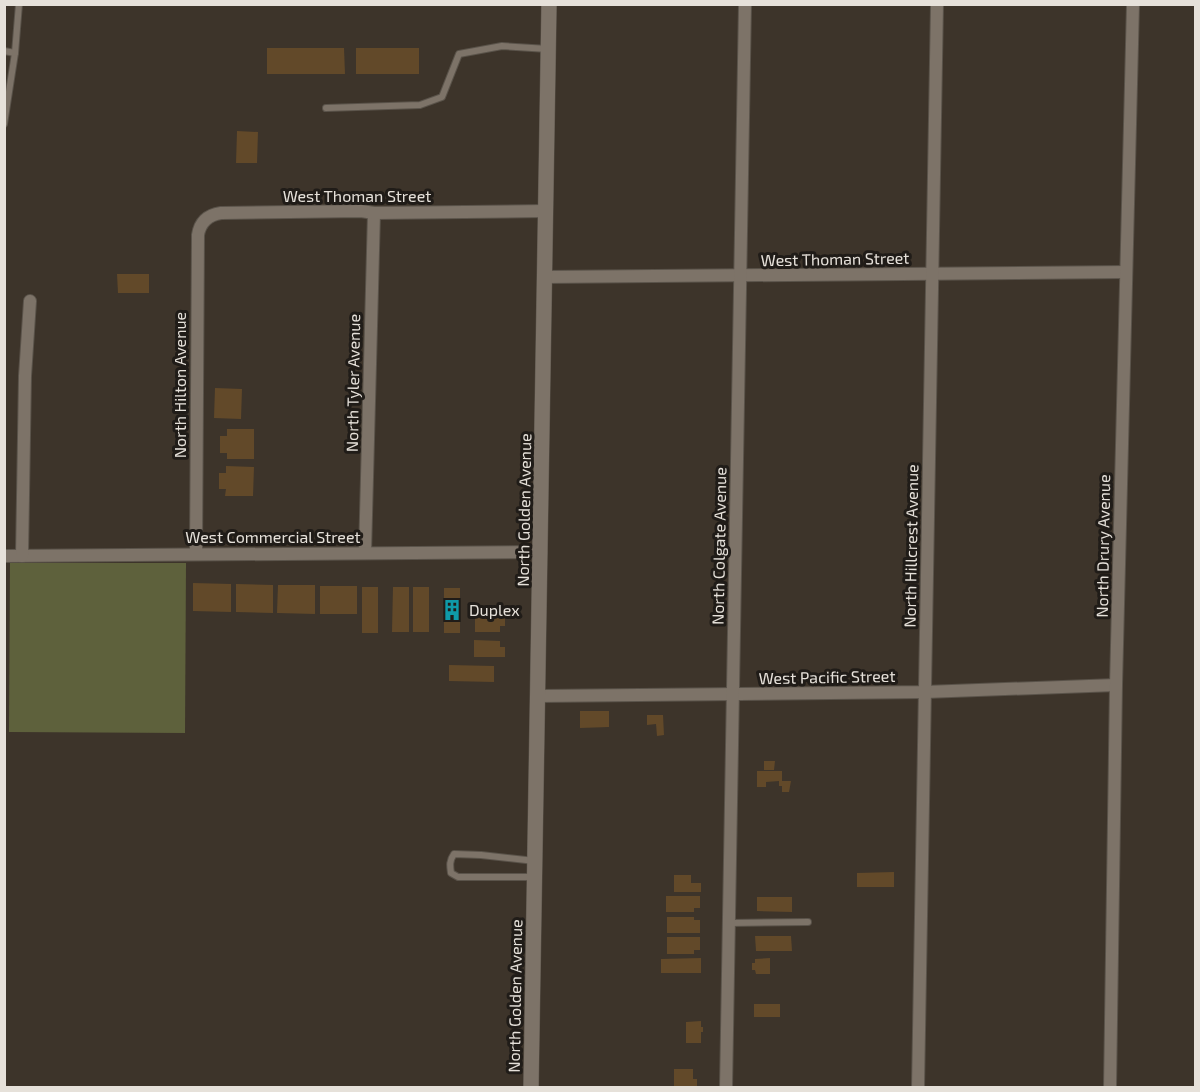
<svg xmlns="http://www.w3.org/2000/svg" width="1200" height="1092" viewBox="0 0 1200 1092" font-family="'Exo 2',sans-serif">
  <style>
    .green { fill: #5e613c }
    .building { fill: #624929 }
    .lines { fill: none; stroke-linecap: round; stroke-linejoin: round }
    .service-casing { stroke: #5a534a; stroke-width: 8 }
    .minor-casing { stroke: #5a534a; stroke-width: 14 }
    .tertiary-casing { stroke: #5a534a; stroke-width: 16 }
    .service { stroke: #7d7368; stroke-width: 6 }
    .minor { stroke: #7d7368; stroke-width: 12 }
    .tertiary { stroke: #7d7368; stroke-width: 15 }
    .labels { text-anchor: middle; stroke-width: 6; stroke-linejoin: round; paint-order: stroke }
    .street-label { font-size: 16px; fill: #e6e1da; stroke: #201c18 }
    .poi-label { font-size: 16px; fill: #e6e1da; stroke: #201c18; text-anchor: start }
  </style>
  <rect width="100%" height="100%" fill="#3d342a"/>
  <!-- green -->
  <polygon class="green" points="10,563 186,563 185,733 9,732"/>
  <!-- building -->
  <g class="building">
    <polygon points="267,48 344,48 345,74 267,74"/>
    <rect x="356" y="48" width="63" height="26"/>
    <polygon points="237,131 258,132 257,163 236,163"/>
    <polygon points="117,274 149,274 149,293 118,293"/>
    <polygon points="215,388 242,389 241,419 214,418"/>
    <polygon points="227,429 254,429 254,459 227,459 227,453 220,453 220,436 227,436"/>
    <polygon points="226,466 254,467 253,496 225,496 226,489 219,489 219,473 226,473"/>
    <polygon points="193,583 231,584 231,612 193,611"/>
    <polygon points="236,584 273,585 273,613 236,612"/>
    <polygon points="278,585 315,585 315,614 277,613"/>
    <rect x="320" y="586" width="37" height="28"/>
    <rect x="362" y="587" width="16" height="46"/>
    <polygon points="393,587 409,587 409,632 392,632"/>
    <rect x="413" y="587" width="16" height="45"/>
    <rect x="444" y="588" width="16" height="45"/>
    <polygon points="475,616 505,616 505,626 500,626 500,632 475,632"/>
    <polygon points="474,640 500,641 500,647 505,647 505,657 474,657"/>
    <polygon points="449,665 494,666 494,682 449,681"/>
    <polygon points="580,711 609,711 609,727 580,728"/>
    <polygon points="647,715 663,715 664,735 657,736 656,724 647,725"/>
    <polygon points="764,761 775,761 774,770 764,770"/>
    <polygon points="757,771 782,771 782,781 791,781 789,792 782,792 782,786 779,786 779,781 766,782 766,787 757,787"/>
    <polygon points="894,872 894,887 857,887 857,873"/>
    <polygon points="674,875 691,875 691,883 701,883 701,892 674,892"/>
    <polygon points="666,896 700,896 700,908 694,908 694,912 666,912"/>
    <polygon points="757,897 792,897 792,912 757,911"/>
    <polygon points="667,917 694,917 694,920 700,920 700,933 667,933"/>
    <polygon points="755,936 791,936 792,951 756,951"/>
    <polygon points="667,937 700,937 700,950 694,950 694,954 667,954"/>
    <polygon points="701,958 701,973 661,973 661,959"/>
    <polygon points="770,958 770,974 756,974 755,970 752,970 752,963 755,963 755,959"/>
    <rect x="754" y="1004" width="26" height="13"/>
    <polygon points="701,1021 701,1027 703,1027 703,1032 701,1032 701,1043 686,1043 686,1022"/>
    <polygon points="674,1069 693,1069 693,1079 697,1079 697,1088 674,1088"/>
  </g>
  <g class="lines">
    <defs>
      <g id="service">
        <polyline points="4,51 15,53 4,124"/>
        <polyline points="15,53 19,4"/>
        <polyline points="326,108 420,105 442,97 459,54 502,46 548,49"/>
        <path d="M534,877H458L451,873C450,866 449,861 454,854L481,855L535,861"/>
        <polyline points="729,923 808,922"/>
      </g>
      <g id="minor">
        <polyline points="544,277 1126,272"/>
        <polyline points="365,553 374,213"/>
        <path d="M196,554L198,235C200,222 208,215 221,213L361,211L374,213L545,211"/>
        <polyline points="4,556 541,552"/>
        <polyline points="22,556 25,376 30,301"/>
        <polyline points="539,696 925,692 1116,685"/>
        <polyline points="726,1088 745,4"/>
        <polyline points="918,1088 937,4"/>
        <polyline points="1110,1088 1116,685 1133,4"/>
      </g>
      <polyline id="tertiary" points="531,1088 549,4"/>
    </defs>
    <!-- service casing -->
    <use href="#service" class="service-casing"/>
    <!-- minor casing -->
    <use href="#minor" class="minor-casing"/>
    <!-- tertiary casing -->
    <use href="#tertiary" class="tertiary-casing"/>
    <!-- service -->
    <use href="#service" class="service"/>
    <!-- minor -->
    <use href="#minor" class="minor"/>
    <!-- tertiary -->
    <use href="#tertiary" class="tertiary"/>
  </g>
  <!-- icons -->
  <defs>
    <symbol id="building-bare" viewBox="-9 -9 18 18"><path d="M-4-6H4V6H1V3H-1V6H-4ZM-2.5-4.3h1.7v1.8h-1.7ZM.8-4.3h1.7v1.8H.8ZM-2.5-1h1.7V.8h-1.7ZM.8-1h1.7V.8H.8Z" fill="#0f9aa8" stroke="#201c18" stroke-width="2.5" paint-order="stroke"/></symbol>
  </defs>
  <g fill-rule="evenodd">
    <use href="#building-bare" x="437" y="595" width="30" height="30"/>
  </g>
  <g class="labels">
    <!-- street labels -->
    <g class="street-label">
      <text x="357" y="202">West Thoman Street</text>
      <text transform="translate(835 259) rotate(-1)" y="6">West Thoman Street</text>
      <text transform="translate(353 383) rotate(-89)" y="6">North Tyler Avenue</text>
      <text transform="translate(180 385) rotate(-90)" y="6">North Hilton Avenue</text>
      <text transform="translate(524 510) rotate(-89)" y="6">North Golden Avenue</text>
      <text x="273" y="543">West Commercial Street</text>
      <text transform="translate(719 546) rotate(-89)" y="6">North Colgate Avenue</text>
      <text transform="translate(911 546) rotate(-89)" y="6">North Hillcrest Avenue</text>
      <text transform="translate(1103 546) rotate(-89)" y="6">North Drury Avenue</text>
      <text transform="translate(827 677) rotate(-1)" y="6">West Pacific Street</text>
      <text transform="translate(515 996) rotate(-89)" y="6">North Golden Avenue</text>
    </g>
    <!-- poi labels -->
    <g class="poi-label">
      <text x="469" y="616">Duplex</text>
    </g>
  </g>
  <!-- border -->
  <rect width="1200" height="1092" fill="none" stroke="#e6e1da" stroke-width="12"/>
</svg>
